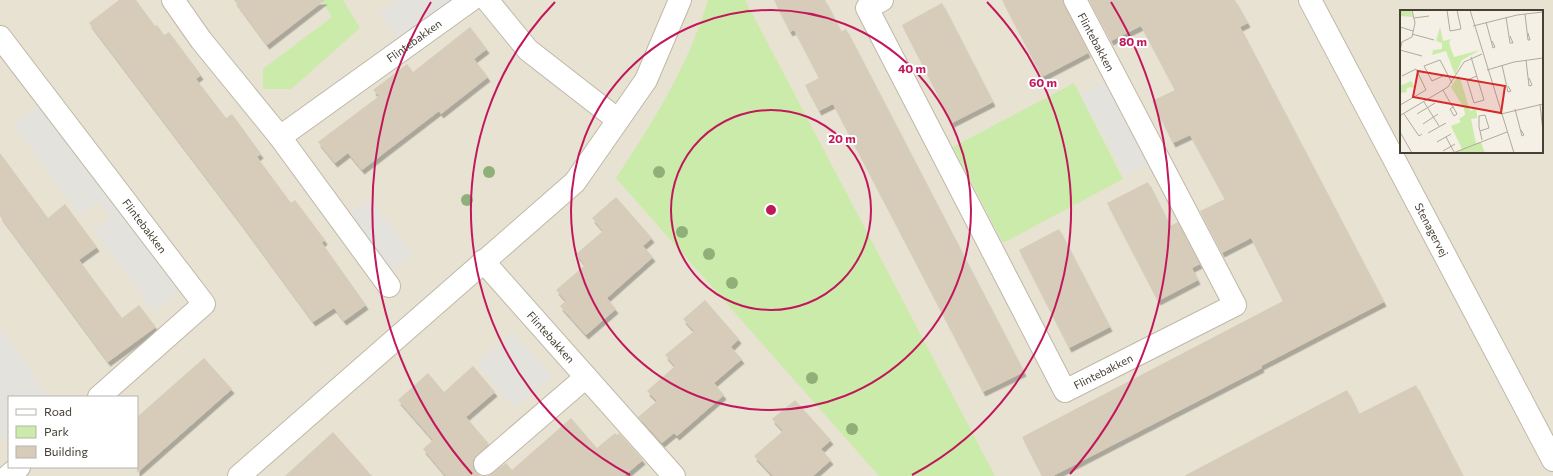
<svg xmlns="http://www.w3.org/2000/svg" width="1553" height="476" viewBox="0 0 1553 476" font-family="Commissioner,sans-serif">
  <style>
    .residential { fill: #e8e2d2; fill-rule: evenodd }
    .green { fill: #caebaa }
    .parking { fill: #e4e2dd }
    .building { fill: #d6ccb9; filter: url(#shadow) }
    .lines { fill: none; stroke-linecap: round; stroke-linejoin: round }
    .minor-casing { stroke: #c0b8a7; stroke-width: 24 }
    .minor { stroke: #fff; stroke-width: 22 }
    .tree { fill: #90b07a }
    .ring { fill: none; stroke: #c2185b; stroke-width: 2 }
    .labels { text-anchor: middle; stroke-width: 4; stroke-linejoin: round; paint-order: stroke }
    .street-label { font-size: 11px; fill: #464034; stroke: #fff }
    .inset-road { fill: none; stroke: #aeaa9e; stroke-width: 1 }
    .view { fill: #d62828; fill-opacity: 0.15; stroke: #d62828; stroke-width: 2 }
    .inset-edge { fill: none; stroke: #464034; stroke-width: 2 }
    .centre { fill: #c2185b; stroke: #fff; stroke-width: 2 }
    .ring-label { font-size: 12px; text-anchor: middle; font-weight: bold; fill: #c2185b; stroke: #fff; stroke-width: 4; stroke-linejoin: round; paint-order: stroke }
  </style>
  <defs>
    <filter id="shadow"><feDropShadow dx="2.5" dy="4.5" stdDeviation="0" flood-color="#0004"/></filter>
  </defs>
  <rect width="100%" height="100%" fill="#f4f0e5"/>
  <!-- residential -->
  <path class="residential" d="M0,0H1553V476H0ZM1401,11H1542V152H1401ZM9,397H137V467H9Z"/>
  <!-- green -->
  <g class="green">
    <polygon points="321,0 343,0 360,28 291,89 263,89 263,69 332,17"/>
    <path d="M708,0H745L995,476H879L616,178C653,122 689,65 708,0Z"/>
    <polygon points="1074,83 1123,179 1003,243 953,147"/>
  </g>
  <!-- parking -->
  <g class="parking">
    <polygon points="398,0 452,0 459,10 406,49 379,14"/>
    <polygon points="1118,75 1159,157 1126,176 1080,94"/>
    <polygon points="53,97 193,282 154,311 93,230 111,217 99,201 80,215 13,124"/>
    <polygon points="371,199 412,255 381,278 339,221"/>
    <polygon points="0,327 48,397 9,397 9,434 0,442"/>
    <polygon points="512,333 553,376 514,408 476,363"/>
  </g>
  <!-- building -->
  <g class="building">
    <polygon points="119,0 136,0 155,26 157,25 164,35 169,32 201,75 196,79 226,118 232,114 261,154 257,157 291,203 295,200 325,240 322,243 366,305 344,321 334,308 313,322 239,221 89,23"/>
    <polygon points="234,0 325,0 267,45"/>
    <polygon points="774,0 825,0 841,32 846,29 1024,372 983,392 833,104 819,111 805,85 819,78 794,30 790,32"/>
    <polygon points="1002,0 1063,0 1088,53 1042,77"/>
    <polygon points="1089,0 1235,0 1248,23 1240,27 1384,302 1261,366 1262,368 1053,476 1042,476 1022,437 1283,301 1251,238 1222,253 1200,211 1225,199 1190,135 1173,143 1152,101 1175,90 1141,26 1111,41"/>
    <polygon points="942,3 993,102 952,123 902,25"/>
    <polygon points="470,27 487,49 474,59 488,77 441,114 439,111 362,170 348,153 335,163 318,142 379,96 373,90 407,64 413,72"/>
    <polygon points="0,153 48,218 65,204 97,247 79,260 122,318 139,305 156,327 108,362 0,216"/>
    <polygon points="1148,182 1170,226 1178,222 1200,264 1192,268 1198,280 1158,301 1107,203"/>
    <polygon points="616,197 652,238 643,246 653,257 607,298 616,309 586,335 560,306 566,301 556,290 585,265 576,254 603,231 592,218"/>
    <polygon points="1059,229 1110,327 1069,348 1019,250"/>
    <polygon points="705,300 739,339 731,347 742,359 714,383 724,395 677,436 674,433 662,443 638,417 657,401 647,391 675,366 665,355 694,331 683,319"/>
    <polygon points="204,358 232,389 137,473 137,417"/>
    <polygon points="473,366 495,392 466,417 489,444 473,460 473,467 475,472 483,476 446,476 423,449 433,440 398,400 428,373 444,392"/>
    <polygon points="1416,385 1463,476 1184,476 1347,390 1359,414"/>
    <polygon points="795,400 831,440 821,449 831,460 813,476 773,476 754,456 783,431 772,419"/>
    <polygon points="571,418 597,448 615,433 617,435 619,433 643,460 624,476 488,476 506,463 512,470"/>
    <polygon points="333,432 372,476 285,476"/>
  </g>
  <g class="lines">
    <defs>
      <g id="minor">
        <path id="s1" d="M173,0L201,40L280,137L471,0"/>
        <polyline points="487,0 528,50 618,120"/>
        <path id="s2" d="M882,0L867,8L1065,391L1235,305L1075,0"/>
        <path id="s3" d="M1310,0L1553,460"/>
        <path id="s4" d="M0,37L204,304L99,397"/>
        <polyline points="280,137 389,286"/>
        <path id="s5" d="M483,261L674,476"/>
        <polyline points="485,464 586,377"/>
        <polyline points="8,476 19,467"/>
        <polyline points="239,476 575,182 646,80 680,0"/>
      </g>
    </defs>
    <!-- minor casing -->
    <use href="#minor" class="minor-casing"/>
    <!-- minor -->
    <use href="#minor" class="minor"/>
  </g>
  <!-- trees -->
  <g class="tree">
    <circle cx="489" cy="172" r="6"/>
    <circle cx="659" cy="172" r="6"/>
    <circle cx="467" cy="200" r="6"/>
    <circle cx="682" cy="232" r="6"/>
    <circle cx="709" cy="254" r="6"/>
    <circle cx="732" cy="283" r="6"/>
    <circle cx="812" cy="378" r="6"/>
    <circle cx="852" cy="429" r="6"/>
  </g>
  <!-- distance rings -->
  <g class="ring">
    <circle cx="771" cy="210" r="100"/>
    <circle cx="771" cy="210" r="200"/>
    <path d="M630 475A300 300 0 0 1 555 2M987 2A300 300 0 0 1 912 475"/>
    <path d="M472 474A399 399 0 0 1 431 2M1111 2A399 399 0 0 1 1070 474"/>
  </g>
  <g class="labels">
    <!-- street labels -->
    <g class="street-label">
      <text dy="4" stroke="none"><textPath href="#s1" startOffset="339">Flintebakken</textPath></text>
      <text transform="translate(1096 42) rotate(62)" y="4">Flintebakken</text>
      <text dy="4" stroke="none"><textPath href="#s4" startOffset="238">Flintebakken</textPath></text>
      <text dy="4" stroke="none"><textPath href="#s3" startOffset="260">Stenagervej</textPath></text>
      <text dy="4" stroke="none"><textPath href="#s5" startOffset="102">Flintebakken</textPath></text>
      <text dy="4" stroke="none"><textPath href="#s2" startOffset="491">Flintebakken</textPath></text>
    </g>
  </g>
  <!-- overview -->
  <g transform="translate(1400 10)">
    <rect width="143" height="143" fill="#f4f0e5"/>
    <path d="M0,0H11L13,7L0,6ZM40,17L43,31L51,29L49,33L54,47L80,40L62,50L55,65L46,41L32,45L33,40L42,39V33L36,31ZM59,65L70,101L76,99L77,104V108L71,109L76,133L81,132L85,143H56L62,139L51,116L61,112L59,109L65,105L64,98L51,77ZM11,71L15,78L10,77L6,79L7,82L0,83V76Z" fill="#caebaa"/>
    <path class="inset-road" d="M47,0L50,21L61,19L57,0M70,0L114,143M125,4L128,30H130L128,23M106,7L110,33H113L110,26M14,8L29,6M86,12L93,38L95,37L92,31M73,16L117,5L143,2M0,17L13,21M12,24L34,30M0,40L2,32L12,27L15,13L12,0M0,40L22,46M71,47L84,90L74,93L67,70L77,66M126,50L129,76L132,75L129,68M102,55L108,82L111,81L108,76M87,60L114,52L143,48M45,65L32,71L24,56L40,50L52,73M43,80L52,96H53V97L56,102L57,104L54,106L50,99L53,97M24,92L39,116M140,94L143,122M0,95L26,80L16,59L2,66M115,99L122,126L124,125L121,120M4,104L19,126L22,124M17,104L35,93M101,104L143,94M1,105L48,77L64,52L82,44M23,114L38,104M80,121L89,118L85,105L79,106V117L80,121L82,130M0,122L12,143M28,123L46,113M46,127L54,142M37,132L51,124M43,141L55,134M53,143L107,122"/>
    <path class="view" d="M18,61L105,76L101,103L13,87Z"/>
    <rect width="143" height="143" class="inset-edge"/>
  </g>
  <circle cx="771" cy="210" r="6" class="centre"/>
  <g class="ring-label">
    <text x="1133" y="46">80 m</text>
    <text x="912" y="73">40 m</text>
    <text x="1043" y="87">60 m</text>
    <text x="842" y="143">20 m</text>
  </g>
  <!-- legend -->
  <rect x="8" y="396" width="130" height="72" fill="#ffffff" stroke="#b5b3ae"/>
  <rect x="16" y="409" width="20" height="6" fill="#ffffff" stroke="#b5b3ae"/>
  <text x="44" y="416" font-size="12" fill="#464034">Road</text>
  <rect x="16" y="426" width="20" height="12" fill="#caebaa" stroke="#b5b3ae"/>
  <text x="44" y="436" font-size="12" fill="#464034">Park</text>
  <rect x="16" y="446" width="20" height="12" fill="#d6ccb9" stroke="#b5b3ae"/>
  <text x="44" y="456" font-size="12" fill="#464034">Building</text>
</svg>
